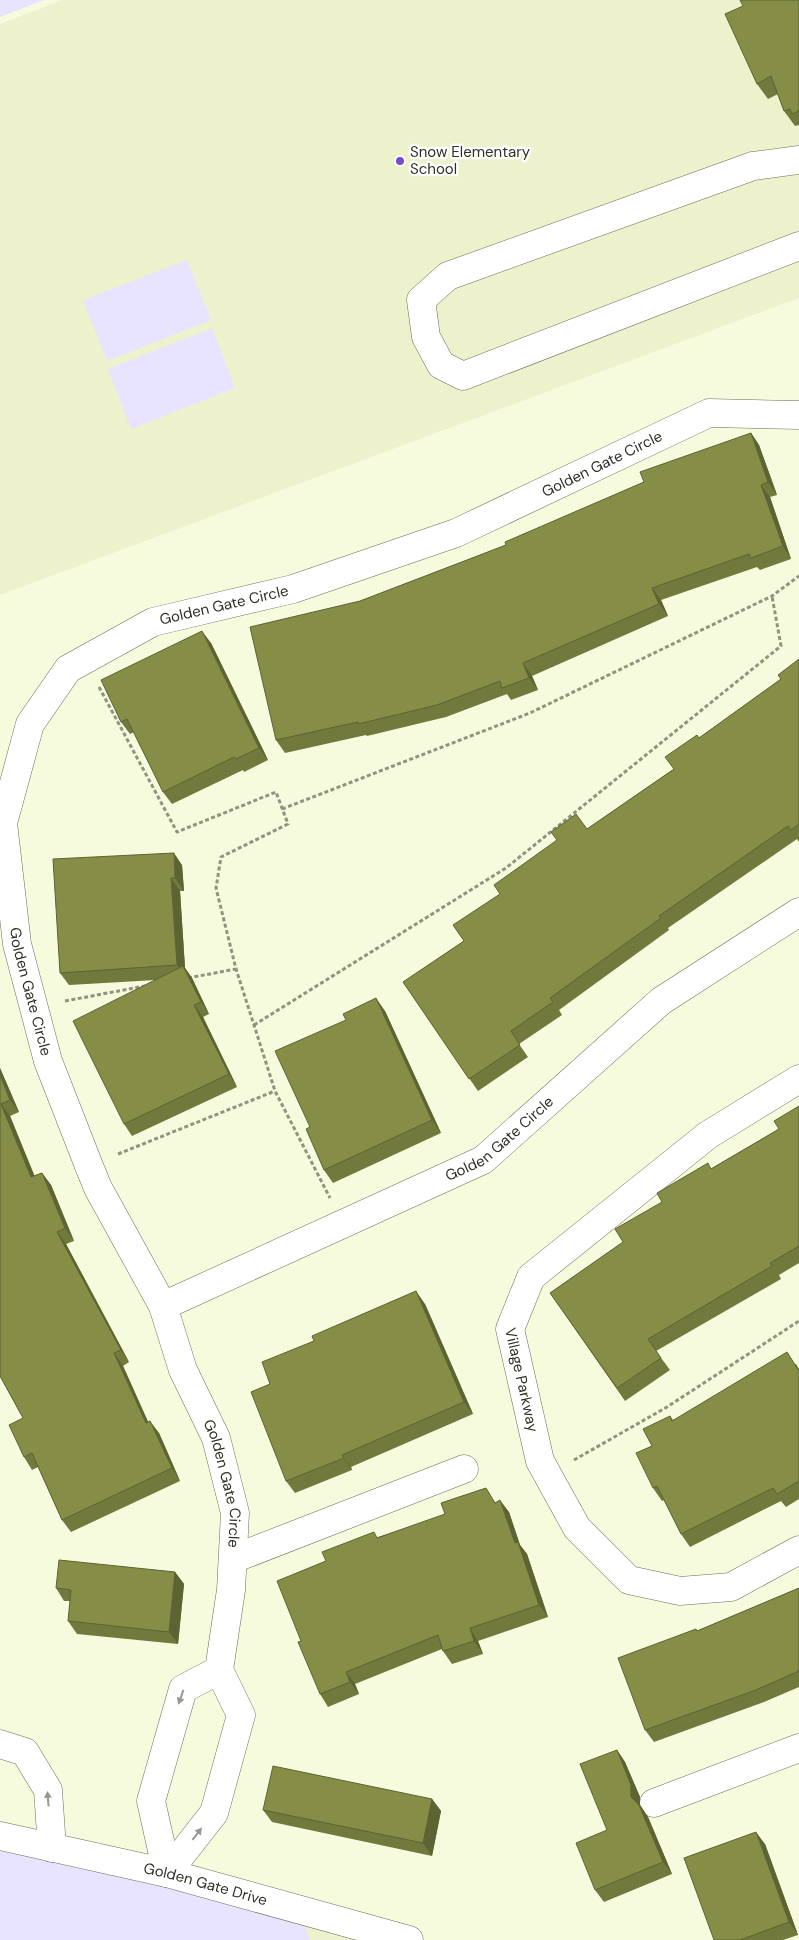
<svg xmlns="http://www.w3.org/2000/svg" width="799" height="1940" viewBox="0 0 799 1940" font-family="'DM Sans',sans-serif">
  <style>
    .built { fill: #edf2cd }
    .green { fill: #e8e3fe }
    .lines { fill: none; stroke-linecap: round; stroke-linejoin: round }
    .minor-casing { stroke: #6b6e55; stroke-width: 29 }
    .path { stroke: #90937f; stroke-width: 3; stroke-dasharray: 4 2.5; stroke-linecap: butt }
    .minor { stroke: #fff; stroke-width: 28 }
    .wall { fill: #72793d }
    .shaded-wall { fill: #5d6332 }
    .building { fill: #858d47; stroke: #5d6332 }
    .oneway { fill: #979892 }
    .poi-dot { fill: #744ec7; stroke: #fff; stroke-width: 2 }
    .labels { text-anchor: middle; stroke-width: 4.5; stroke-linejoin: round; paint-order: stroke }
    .poi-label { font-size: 15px; fill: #2f3025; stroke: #fff; text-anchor: start }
    .street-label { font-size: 15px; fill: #2f3025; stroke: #fff }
  </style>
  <rect width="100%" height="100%" fill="#f6fbde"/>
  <!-- built -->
  <g class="built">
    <polygon points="62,0 799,0 799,298 0,595 0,24"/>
    <polygon points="300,1910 408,1940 310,1940"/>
  </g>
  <!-- green -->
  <g class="green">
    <polygon points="0,0 44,0 0,17"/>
    <polygon points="187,260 211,320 107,361 83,300"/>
    <polygon points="212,328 235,388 131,429 108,369"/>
    <polygon points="0,1836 300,1910 310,1940 0,1940"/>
  </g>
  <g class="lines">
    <defs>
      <g id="minor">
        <polyline points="799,160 753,166 448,276 421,300 426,337 441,365 463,376 799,246"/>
        <path id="s1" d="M799,415L709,413L456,533L293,589L153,622L68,669L30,724L3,823L17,944L48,1061L89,1166L98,1188L163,1306L483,1160L661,1001L799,912"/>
        <path id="s2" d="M799,1079L708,1135L531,1277L510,1329L540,1461L577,1528L629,1580L680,1591L731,1587L799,1550"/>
        <path id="s3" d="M163,1306L183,1370L216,1438L235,1513L231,1590L219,1670L241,1715L214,1813L167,1873"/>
        <polyline points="233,1559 464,1469"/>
        <polyline points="0,1744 25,1752 48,1790 52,1848"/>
        <polyline points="654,1803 799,1748"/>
        <path id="s4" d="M0,1836L167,1873L409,1940"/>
        <polyline points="167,1873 151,1801 183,1689 219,1670"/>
      </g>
    </defs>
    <!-- minor casing -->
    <use href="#minor" class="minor-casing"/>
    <!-- path -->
    <g class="path">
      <polyline points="99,687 177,832 276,792 288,824 221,857 216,888 236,969 254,1025 275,1091 330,1198"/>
      <polyline points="282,809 530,713 772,596 799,576"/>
      <polyline points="188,978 236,969"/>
      <polyline points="65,1001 145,986"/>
      <polyline points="254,1025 506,868 781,646 772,596"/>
      <polyline points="118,1154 275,1091"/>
      <polyline points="574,1460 667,1407 799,1321"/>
    </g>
    <!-- minor -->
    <use href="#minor" class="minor"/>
  </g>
  <!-- wall -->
  <g class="wall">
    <polygon points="799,0 799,125 795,126 784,111 778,94 768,99 757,84"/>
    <polygon points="751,433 759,445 777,495 770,497 791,559 760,570 757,567 661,600 668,616 532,676 538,690 511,700 507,694 446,717 367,736 366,735 285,753 276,740 360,601 506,545"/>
    <polygon points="211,643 268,760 244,772 243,770 172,804 163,792 134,732 130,734 121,722"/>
    <polygon points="799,659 799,842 797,839 668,928 669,930 559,1010 562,1015 519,1044 528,1057 478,1091 403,982 464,941 500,894 587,829 674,769 699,738 781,679"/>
    <polygon points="182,865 184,891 180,891 185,968 192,978 209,1014 203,1017 237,1087 132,1136 124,1124 156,980 69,985 60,973"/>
    <polygon points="385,1011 441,1133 333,1183 324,1170 310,1127"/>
    <polygon points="0,1068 19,1112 10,1116 34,1176 42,1173 51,1185 74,1241 66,1244 129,1362 123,1366 148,1422 159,1433 180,1481 71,1532 62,1520 38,1467 32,1470 24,1457 23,1418 0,1376"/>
    <polygon points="799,1106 799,1263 779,1275 781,1279 656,1351 670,1370 625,1401 550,1293 623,1242 662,1202 712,1168 779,1129"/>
    <polygon points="425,1304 473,1414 351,1467 352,1470 295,1493 286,1481 270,1384"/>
    <polygon points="796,1364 799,1369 799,1499 786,1507 781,1501 690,1547 681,1534 664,1500 662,1501 653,1488 670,1416 673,1420"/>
    <polygon points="496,1502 509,1512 520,1545 527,1554 548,1617 478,1641 483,1654 452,1664 443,1651 442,1649 355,1684 359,1694 328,1707 320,1694 326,1561 378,1537"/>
    <polygon points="175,1572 184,1584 178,1644 77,1634 68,1621 70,1601 64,1601 56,1588"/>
    <polygon points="799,1588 799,1687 764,1702 654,1742 645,1730 697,1631"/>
    <polygon points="617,1750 625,1762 640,1797 640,1805 648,1817 672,1874 604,1902 595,1890 607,1830"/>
    <polygon points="432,1799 441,1811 432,1856 272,1822 263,1810"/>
    <polygon points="765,1844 798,1935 783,1940 714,1940"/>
  </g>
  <!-- shaded-wall -->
  <g class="shaded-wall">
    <polygon points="751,433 759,445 777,495 768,482"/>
    <polygon points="761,485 770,497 791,559 783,546"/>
    <polygon points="652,588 661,600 668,616 659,604"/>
    <polygon points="202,631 211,643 268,760 259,748"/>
    <polygon points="523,663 532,676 538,690 529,678"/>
    <polygon points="174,853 182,865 184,891 175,878"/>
    <polygon points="171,878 180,891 185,968 192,978 209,1014 177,965"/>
    <polygon points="376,998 385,1011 441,1133 432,1120"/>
    <polygon points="194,1005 203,1017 237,1087 229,1074"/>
    <polygon points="0,1068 19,1112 10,1100 0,1075"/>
    <polygon points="1,1104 10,1116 40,1189 31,1177"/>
    <polygon points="42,1173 51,1185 74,1241 65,1228"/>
    <polygon points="57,1232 66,1244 129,1362 121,1350"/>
    <polygon points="416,1291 425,1304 473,1414 464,1402"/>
    <polygon points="114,1353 123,1366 154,1435 146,1423"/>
    <polygon points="150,1421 159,1433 180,1481 172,1468"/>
    <polygon points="342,1455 351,1467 352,1470"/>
    <polygon points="500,1500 509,1512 520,1545 527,1554 548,1617 539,1605 515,1543"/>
    <polygon points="175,1572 184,1584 178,1644 169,1632"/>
    <polygon points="470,1628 478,1641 483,1654 474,1641"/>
    <polygon points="346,1672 355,1684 359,1694 350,1682"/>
    <polygon points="617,1750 625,1762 640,1797 640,1805 648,1817 672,1874 663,1862 631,1797"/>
    <polygon points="432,1799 441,1811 432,1856 423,1843"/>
    <polygon points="756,1832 765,1844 798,1935 789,1922"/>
  </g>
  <!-- building -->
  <g class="building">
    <polygon points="740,0 799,0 799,111 792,114 790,109 784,111 771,76 757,84 725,14 743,6"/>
    <polygon points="751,433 768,482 761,485 783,546 751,558 749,554 652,588 659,604 523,663 529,678 502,688 500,681 437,705 358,724 358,722 276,740 250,627 360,601 506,545 505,542 644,482 640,472"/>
    <polygon points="202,631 259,748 236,759 234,757 163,792 127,719 121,722 101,680"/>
    <polygon points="799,659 799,824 791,830 788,826 659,916 661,918 550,998 553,1002 511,1031 520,1045 469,1079 403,982 464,941 453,925 500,894 494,885 557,840 551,832 576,814 587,829 674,769 665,757 697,735 699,738 781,679 778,675"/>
    <polygon points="174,853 175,878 171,878 177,965 60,973 53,859"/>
    <polygon points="183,966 201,1002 194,1005 229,1074 124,1124 73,1021"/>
    <polygon points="376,998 432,1120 324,1170 306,1129 310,1127 275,1051 346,1020 343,1014"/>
    <polygon points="0,1075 10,1100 1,1104 31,1177 42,1173 65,1228 57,1232 121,1350 114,1353 146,1423 150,1421 172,1468 62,1520 32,1453 24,1457 9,1425 23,1418 0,1376"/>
    <polygon points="799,1106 799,1246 770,1263 772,1266 648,1339 661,1358 617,1388 550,1293 623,1242 615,1229 662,1202 657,1193 708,1163 711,1169 779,1129 774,1121"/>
    <polygon points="416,1291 464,1402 342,1455 344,1458 286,1481 251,1392 270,1384 262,1362 314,1341 312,1336"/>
    <polygon points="787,1352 799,1371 799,1481 777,1494 773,1488 681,1534 657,1486 653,1488 636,1453 652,1446 643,1429 670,1416 672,1421"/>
    <polygon points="486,1488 495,1503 500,1500 515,1543 518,1542 539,1605 470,1628 474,1641 443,1651 438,1635 346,1672 350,1682 320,1694 298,1642 301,1641 277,1581 326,1561 322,1552 374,1532 377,1538 445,1514 441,1503"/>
    <polygon points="59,1560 175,1572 169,1632 68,1621 71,1590 56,1588"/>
    <polygon points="799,1588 799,1671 756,1690 645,1730 618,1658 696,1629 697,1631"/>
    <polygon points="617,1750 631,1785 631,1797 639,1805 663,1862 595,1890 576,1843 607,1830 580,1764"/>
    <polygon points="273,1766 432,1799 423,1843 263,1810"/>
    <polygon points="756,1832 789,1922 740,1940 714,1940 684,1858"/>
  </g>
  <!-- one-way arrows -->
  <defs><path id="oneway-solid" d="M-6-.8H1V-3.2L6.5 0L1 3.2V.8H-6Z" transform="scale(1.25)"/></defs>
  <g class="oneway">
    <use href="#oneway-solid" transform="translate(181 1697) rotate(109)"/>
    <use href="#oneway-solid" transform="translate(48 1799) rotate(-94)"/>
    <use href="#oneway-solid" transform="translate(197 1834) rotate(-52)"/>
  </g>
  <!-- markers -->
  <circle class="poi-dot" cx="400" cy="161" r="5"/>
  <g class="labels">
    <!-- poi labels -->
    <g class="poi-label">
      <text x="410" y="157">Snow Elementary<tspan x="410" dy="17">School</tspan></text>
    </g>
    <!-- street labels -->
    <g class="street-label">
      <text transform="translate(602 464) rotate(-26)" y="5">Golden Gate Circle</text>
      <text transform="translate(224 605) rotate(-13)" y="5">Golden Gate Circle</text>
      <text dy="5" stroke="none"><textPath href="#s1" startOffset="1124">Golden Gate Circle</textPath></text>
      <text dy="5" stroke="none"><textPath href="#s1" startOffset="1844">Golden Gate Circle</textPath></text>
      <text dy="5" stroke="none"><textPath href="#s2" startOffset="442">Village Parkway</textPath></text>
      <text dy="5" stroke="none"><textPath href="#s3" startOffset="189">Golden Gate Circle</textPath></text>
      <text dy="5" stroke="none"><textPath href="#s4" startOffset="211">Golden Gate Drive</textPath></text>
    </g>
  </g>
</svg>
